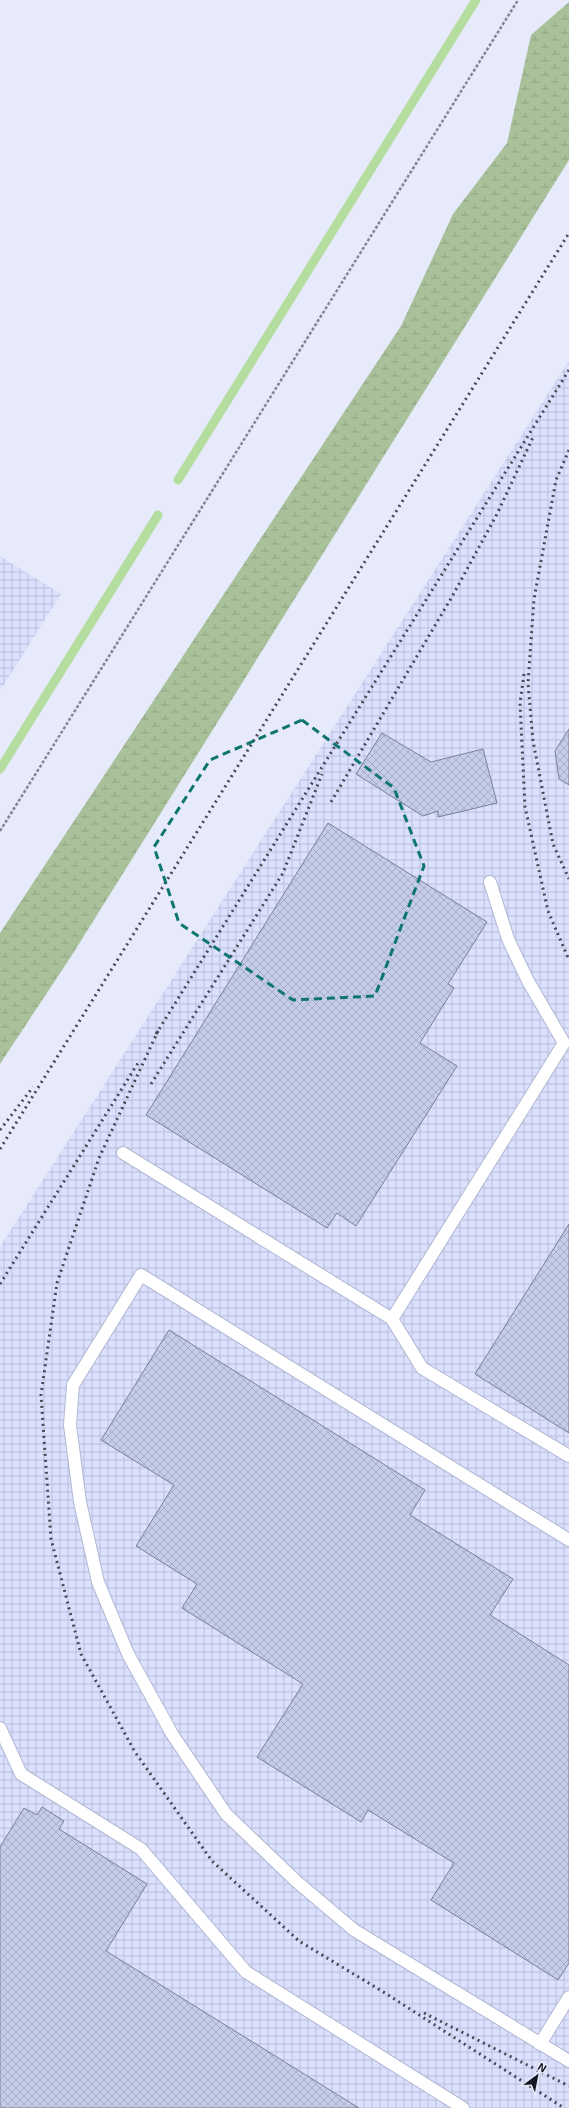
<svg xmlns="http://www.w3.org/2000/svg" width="569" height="2108" viewBox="0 0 569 2108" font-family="'Exo 2',sans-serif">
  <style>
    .industrial { fill: url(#industrial-grid) }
    .wetland { fill: url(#wetland-marsh) }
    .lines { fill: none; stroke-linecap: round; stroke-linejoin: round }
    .stream { stroke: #b6dda0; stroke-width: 9 }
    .building { fill: url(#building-cross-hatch); stroke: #7a8099 }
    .lane-casing { stroke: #b1b8d3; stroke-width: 14 }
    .path { stroke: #828593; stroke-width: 2.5; stroke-dasharray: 3 2; stroke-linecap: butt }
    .lane { stroke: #fff; stroke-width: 12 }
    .rail { stroke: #474955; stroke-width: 3; stroke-dasharray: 2 4; stroke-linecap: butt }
    .marked { fill: none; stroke: #0f766e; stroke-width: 3; stroke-dasharray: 8 5; stroke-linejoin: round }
  </style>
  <defs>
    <pattern id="industrial-grid" width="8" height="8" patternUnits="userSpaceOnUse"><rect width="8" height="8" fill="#dae0fd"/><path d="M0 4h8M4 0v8" fill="none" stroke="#babfd9"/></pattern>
    <pattern id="wetland-marsh" width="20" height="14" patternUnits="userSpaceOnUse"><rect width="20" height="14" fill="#a9c19b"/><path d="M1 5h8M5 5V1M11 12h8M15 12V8" fill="none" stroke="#91a585"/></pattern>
    <pattern id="building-cross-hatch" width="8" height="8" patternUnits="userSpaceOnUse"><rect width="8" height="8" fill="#c5cce7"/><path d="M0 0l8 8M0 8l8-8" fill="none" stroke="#a8aec6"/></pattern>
  </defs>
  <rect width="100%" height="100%" fill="#e6eafb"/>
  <!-- industrial -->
  <g class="industrial">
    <polygon points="569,361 569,2108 0,2108 0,1247"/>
    <polygon points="0,556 61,594 0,691"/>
  </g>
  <!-- wetland -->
  <polygon class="wetland" points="569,2 569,160 72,955 0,1064 0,933 401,326 453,214 507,143 531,35"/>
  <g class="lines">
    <!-- stream -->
    <g class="stream">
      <polyline points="178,480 476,0"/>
      <polyline points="0,769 158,515"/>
    </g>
  </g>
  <!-- building -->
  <g class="building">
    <polygon points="569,729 569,785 559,779 555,751"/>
    <polygon points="382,733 431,762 483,749 497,803 438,817 438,811 423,816 356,774"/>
    <polygon points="328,823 487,922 448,984 454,988 420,1043 457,1066 356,1226 337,1213 327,1228 146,1115"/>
    <polygon points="569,1224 569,1433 475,1374"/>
    <polygon points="169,1330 425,1490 410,1515 513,1579 490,1615 569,1665 569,1963 558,1980 431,1900 454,1863 368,1810 361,1822 257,1757 303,1684 182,1608 197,1584 136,1546 174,1485 101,1440"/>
    <polygon points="42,1807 64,1821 59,1829 147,1884 106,1951 359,2108 0,2108 0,1847 24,1808 37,1815"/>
  </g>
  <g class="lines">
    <defs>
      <g id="lane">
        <polyline points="123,1153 392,1319 564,1043 528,981 508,939 490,882"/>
        <polyline points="392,1319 422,1368 569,1456"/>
        <polyline points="569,1540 141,1275 73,1385 70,1425 80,1502 98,1582 128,1654 172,1734 226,1814 296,1881 354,1930 569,2061"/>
        <polyline points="0,1728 21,1774 141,1849 246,1972 463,2108"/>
        <polyline points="540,2044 569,1997"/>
      </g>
    </defs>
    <!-- lane casing -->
    <use href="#lane" class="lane-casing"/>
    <!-- path -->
    <polyline class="path" points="0,831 518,0"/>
    <!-- lane -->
    <use href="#lane" class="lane"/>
    <!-- rail -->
    <g class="rail">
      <polyline points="569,450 556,480 534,599 528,683 533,741 553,844 569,879"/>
      <polyline points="524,674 520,703 525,807 548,911 569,960"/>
      <polyline points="331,802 453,595 497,514 534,435"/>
      <polyline points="158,1031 99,1158 57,1283 41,1395 51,1539 81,1654 135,1752 212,1861 299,1941 385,1993 564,2108"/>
      <polyline points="156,1034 569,370"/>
      <polyline points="151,1084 283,873 322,774"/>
      <polyline points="0,1130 33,1087"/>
      <polyline points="0,1149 569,233"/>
      <polyline points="0,1284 138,1063"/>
      <polyline points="424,2013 569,2086"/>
    </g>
  </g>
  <!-- marked area -->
  <path class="marked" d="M302,720L394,788L424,866L375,996L293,1000L179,923L154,847L210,760Z"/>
  <!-- north arrow -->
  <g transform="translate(537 2076) rotate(32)" stroke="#e6eafb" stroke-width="3" paint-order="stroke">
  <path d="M0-3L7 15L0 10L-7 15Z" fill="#151721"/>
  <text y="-6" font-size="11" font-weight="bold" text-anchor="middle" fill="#151721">N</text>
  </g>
</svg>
